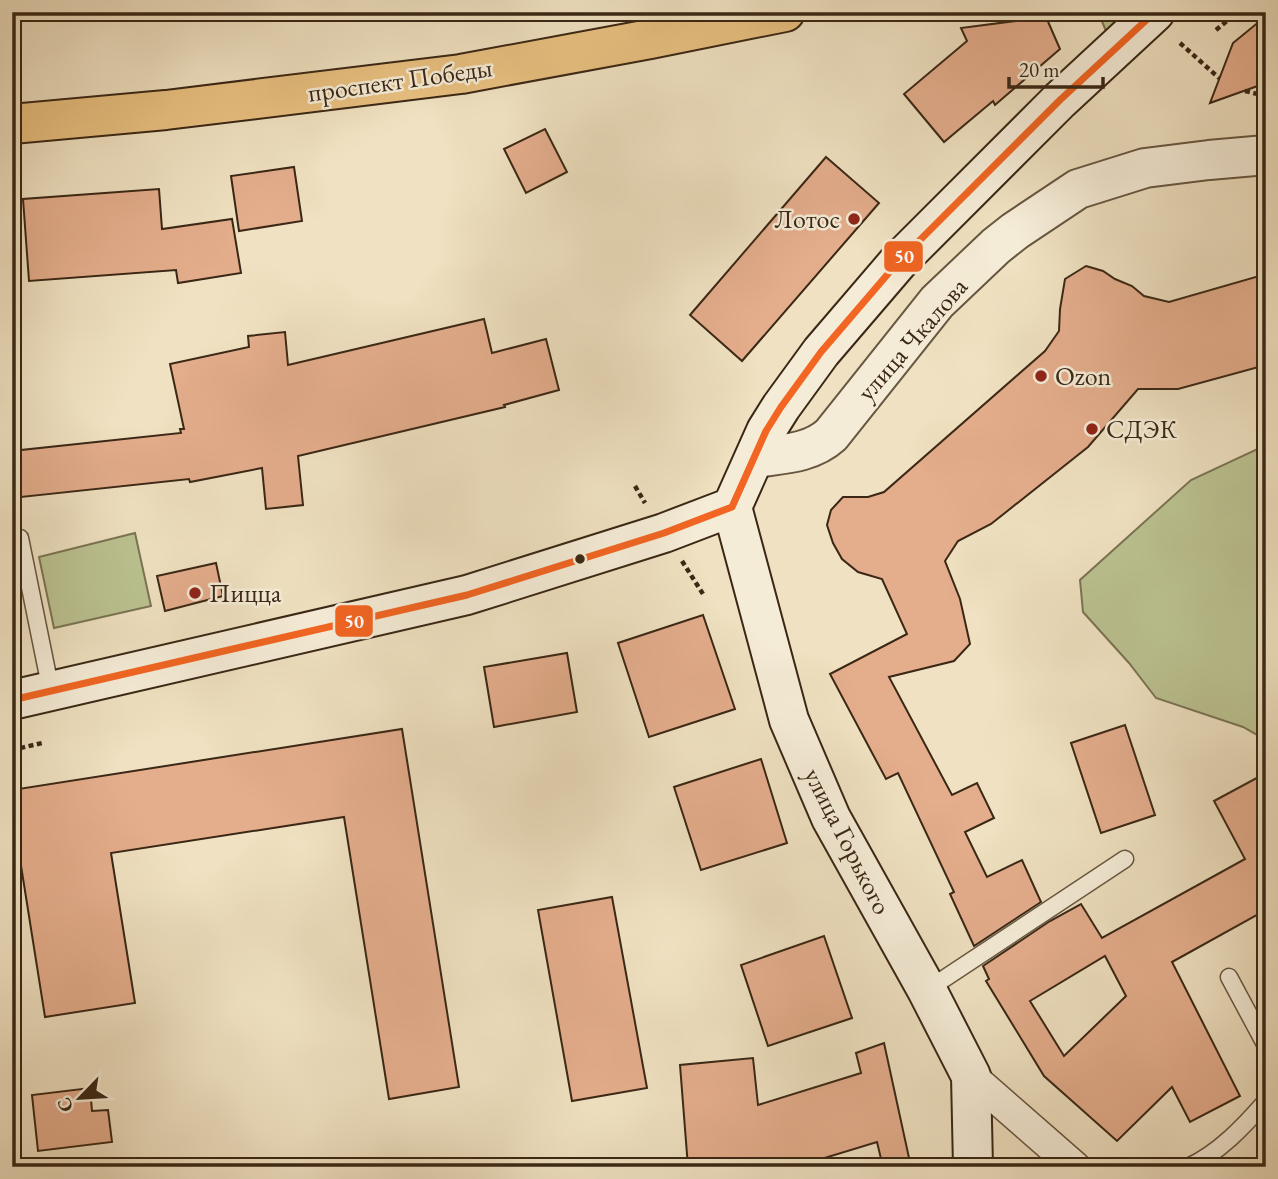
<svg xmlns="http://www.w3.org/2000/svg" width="1278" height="1179" viewBox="0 0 1278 1179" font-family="'EB Garamond',serif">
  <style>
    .green { fill: #bbc291; stroke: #7a7453; stroke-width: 2 }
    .building { fill: #e4ad8c; stroke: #3a2715; stroke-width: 2; fill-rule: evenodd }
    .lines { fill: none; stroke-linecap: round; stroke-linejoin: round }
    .service-casing { stroke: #675640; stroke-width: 19 }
    .minor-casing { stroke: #675640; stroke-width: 33 }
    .tertiary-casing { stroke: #675640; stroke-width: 42 }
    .secondary-casing { stroke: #3a2715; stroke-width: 42 }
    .primary-casing { stroke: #3a2715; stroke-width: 42 }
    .path { stroke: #3a2715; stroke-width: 4.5; stroke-dasharray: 5 3.5; stroke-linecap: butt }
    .service { stroke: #f5ecd7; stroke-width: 16 }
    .minor { stroke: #f5ecd7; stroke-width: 30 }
    .tertiary { stroke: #f5ecd7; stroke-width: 38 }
    .secondary { stroke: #f5ecd7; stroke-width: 38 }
    .primary { stroke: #e8c080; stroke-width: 38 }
    .bus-1-casing { stroke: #f5ecd7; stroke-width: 12 }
    .bus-1 { stroke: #f26522; stroke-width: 7 }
    .poi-dot { fill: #8f2418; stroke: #f5ecd7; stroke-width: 2.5 }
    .bus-dot { fill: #3a2715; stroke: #f5ecd7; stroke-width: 2.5 }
    .labels { text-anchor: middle; stroke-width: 5; stroke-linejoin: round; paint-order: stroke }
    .street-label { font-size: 26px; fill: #3a2715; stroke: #f5ecd7 }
    .poi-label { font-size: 26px; fill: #3a2715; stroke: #f5ecd7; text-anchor: start }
    .line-badge { stroke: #f5ecd7; stroke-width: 2.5 }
    .badge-label { font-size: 19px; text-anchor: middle; font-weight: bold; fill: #fff }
  </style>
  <rect width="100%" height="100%" fill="#efe1c1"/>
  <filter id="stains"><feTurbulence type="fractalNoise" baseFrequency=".00286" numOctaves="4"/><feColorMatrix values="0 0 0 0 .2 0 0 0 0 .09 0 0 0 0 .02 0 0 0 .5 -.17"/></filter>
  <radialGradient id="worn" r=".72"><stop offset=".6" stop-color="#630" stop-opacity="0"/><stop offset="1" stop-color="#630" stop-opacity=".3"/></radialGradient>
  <!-- green -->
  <g class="green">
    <polygon points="1098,12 1126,12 1106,31"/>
    <polygon points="1266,445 1266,740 1243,727 1156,698 1129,663 1083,612 1080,580 1191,480"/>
    <polygon points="135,533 151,606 54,628 39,557"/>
  </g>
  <!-- building -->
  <g class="building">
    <polygon points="1266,16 1266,83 1210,103 1233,43"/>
    <polygon points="1046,17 1060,49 995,105 993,101 944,142 904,94 967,41 961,28"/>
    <polygon points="545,129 567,172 526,193 504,149"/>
    <polygon points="826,157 879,203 742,361 690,315"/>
    <polygon points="294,167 302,221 239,231 231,176"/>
    <polygon points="159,189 162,229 232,219 241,273 178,283 176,270 29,281 23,199"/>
    <polygon points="1086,266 1103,271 1115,279 1132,286 1144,296 1169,302 1266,274 1266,365 1178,389 1138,389 1088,447 991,524 958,541 945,561 960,599 970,644 954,661 889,677 952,795 977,783 994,818 965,832 987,877 1022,860 1041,902 974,946 950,894 954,892 898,773 886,779 830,674 907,634 882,579 858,572 842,559 833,543 827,525 831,510 843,497 868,497 884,492 1045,351 1059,331 1060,309 1065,279"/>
    <polygon points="484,319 492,353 546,339 559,390 504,405 505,407 298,456 303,505 266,509 262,468 190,482 189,479 12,498 12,451 181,433 180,429 184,429 170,364 249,347 248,336 285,332 288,365"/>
    <polygon points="216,563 223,596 165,611 157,576"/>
    <polygon points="703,615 735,709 649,737 618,643"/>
    <polygon points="567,653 577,712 494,727 484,667"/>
    <polygon points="1125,725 1155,815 1101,833 1071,743"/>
    <polygon points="402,729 459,1087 389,1099 344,817 111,853 135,1003 45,1017 12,809 12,790"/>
    <polygon points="761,759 787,843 701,870 674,787"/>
    <path d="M1266,773V910L1172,962L1240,1096L1190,1122L1172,1087L1117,1141L1044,1076L986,981L989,979L983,966L1050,921L1081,904L1102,938L1245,859L1214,801ZM1105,956L1126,996L1064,1056L1030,1001Z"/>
    <polygon points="612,897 647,1088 572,1101 538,910"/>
    <polygon points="824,936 852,1018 768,1046 741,965"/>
    <polygon points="884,1043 911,1167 883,1167 877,1142 795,1167 688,1167 680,1065 753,1058 758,1105 861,1073 856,1053"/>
    <polygon points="90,1088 92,1111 108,1110 112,1142 38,1151 32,1095"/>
  </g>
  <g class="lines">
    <defs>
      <g id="service">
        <polyline points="20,538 51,691"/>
        <polyline points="1229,977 1266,1046"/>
        <polyline points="927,990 1125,859"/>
        <path d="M1188,1167C1219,1153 1244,1126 1266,1101"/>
      </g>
      <polyline id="minor" points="971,1076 1075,1167"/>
      <path id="tertiary" d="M755,458C781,454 810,454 831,435L937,302L996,246L1015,231L1078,189L1145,168L1209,160L1266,155"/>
      <g id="secondary">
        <polyline points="732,507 789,720 831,818 927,990 971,1076 973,1167"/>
        <polyline points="12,700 467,595 664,533 732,507 766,431 781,407 821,352 899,261 1060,100 1155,12"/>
      </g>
      <polyline id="primary" points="12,124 166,110 461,74 650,39 785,12"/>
    </defs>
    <!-- service casing -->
    <use href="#service" class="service-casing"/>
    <!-- minor casing -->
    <use href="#minor" class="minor-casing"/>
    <!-- tertiary casing -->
    <use href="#tertiary" class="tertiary-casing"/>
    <!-- secondary casing -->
    <use href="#secondary" class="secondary-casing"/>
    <!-- primary casing -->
    <use href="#primary" class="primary-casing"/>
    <!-- path -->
    <g class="path">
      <polyline points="1216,30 1238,12"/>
      <polyline points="1180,43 1219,78"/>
      <polyline points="1245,91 1266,96"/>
      <polyline points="635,486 645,503"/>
      <polyline points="682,561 703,594"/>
      <polyline points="12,750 42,743"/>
    </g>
    <!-- service -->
    <use href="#service" class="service"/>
    <!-- minor -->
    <use href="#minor" class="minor"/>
    <!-- tertiary -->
    <use href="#tertiary" class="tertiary"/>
    <!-- secondary -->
    <use href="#secondary" class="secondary"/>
    <!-- primary -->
    <use href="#primary" class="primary"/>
    <defs>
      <polyline id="bus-1" points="12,700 467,595 664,533 732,507 766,431 781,407 821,352 899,261 1060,100 1155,12"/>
    </defs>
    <!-- bus-1 casing -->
    <use href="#bus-1" class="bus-1-casing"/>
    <!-- bus-1 -->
    <use href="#bus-1" class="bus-1"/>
  </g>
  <!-- markers -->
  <g class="poi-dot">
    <circle cx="854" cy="219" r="7"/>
    <circle cx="1041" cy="376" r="7"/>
    <circle cx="1092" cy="429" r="7"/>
    <circle cx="195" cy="593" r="7"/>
  </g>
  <circle class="bus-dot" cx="580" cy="559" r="6"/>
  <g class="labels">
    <!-- street labels -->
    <g class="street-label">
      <text transform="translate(400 80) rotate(-8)" y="9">проспект Победы</text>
      <text transform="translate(912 339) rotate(-49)" y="9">улица Чкалова</text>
      <text transform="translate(848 841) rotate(63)" y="9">улица Горького</text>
    </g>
    <!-- poi labels -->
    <g class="poi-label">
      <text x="840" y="228" text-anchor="end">Лотос</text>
      <text x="1055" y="385">Ozon</text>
      <text x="1106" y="438">СДЭК</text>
      <text x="209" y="602">Пицца</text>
    </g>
  </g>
  <g class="line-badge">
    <rect x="883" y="240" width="41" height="33" rx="7" fill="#f26522"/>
    <rect x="334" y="604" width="40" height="34" rx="7" fill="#f26522"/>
  </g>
  <g class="badge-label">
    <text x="904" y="263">50</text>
    <text x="354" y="628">50</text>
  </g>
  <!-- margin -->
  <rect width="1278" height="1179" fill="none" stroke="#efe1c1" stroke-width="42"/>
  <rect x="14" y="14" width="1250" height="1151" fill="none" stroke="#3a2715" stroke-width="3.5"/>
  <rect x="21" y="21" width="1236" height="1137" fill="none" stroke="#3a2715" stroke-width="2"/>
  <!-- north arrow -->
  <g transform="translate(80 1098) rotate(245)" stroke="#f5ecd7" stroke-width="5" paint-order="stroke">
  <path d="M0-5L12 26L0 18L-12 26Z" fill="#3a2715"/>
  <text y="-10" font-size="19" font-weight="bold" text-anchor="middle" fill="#3a2715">С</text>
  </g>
  <!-- scale -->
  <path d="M1009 77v10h94v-10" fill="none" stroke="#3a2715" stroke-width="3.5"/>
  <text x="1019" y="77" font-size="21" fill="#3a2715" stroke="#f5ecd7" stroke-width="5" paint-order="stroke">20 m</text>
  <rect width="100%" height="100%" filter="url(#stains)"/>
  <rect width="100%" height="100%" fill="url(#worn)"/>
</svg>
